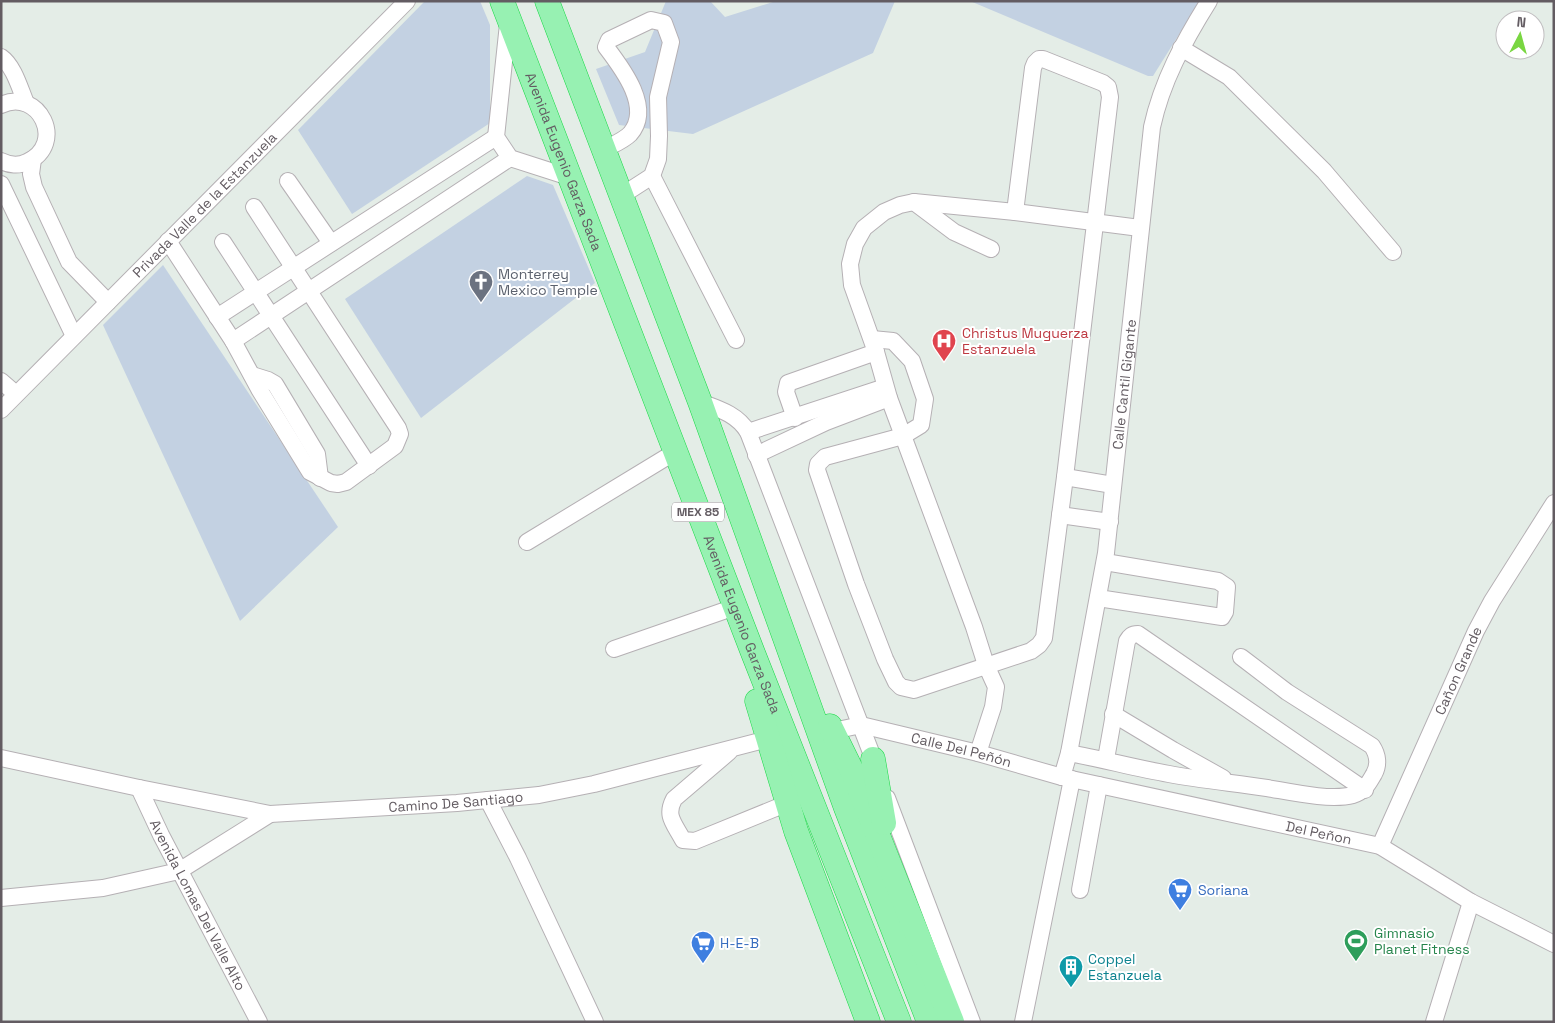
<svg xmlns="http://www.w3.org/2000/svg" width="1555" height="1023" viewBox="0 0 1555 1023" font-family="'Space Grotesk',sans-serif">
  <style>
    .green { fill: #c3d1e2 }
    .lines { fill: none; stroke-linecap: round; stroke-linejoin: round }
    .minor-casing { stroke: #b5b0b4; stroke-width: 18 }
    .highway-casing { stroke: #19d846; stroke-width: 25 }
    .minor { stroke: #fff; stroke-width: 16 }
    .highway { stroke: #97f1b2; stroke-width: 24 }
    .labels { text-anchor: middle; stroke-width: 4; stroke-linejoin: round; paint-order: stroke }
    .shield { fill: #fff; stroke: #928d91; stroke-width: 1 }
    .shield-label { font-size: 12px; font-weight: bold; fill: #635c62 }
    .street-label { font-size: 14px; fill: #635c62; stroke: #fff }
    .worship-label { font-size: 14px; fill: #5b616d; stroke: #fff; text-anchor: start }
    .health-label { font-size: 14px; fill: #be3a42; stroke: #fff; text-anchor: start }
    .shop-label { font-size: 14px; fill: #366cbe; stroke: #fff; text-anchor: start }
    .leisure-label { font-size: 14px; fill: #27864d; stroke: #fff; text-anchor: start }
    .culture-label { font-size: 14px; fill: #0d838f; stroke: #fff; text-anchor: start }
  </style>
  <rect width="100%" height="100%" fill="#e4ede7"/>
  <!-- green -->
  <g class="green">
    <polygon points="425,1 480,1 490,25 490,123 352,214 298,130"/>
    <polygon points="666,1 710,1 725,17 776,1 895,1 873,53 693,134 619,125 596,69 645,52"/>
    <polygon points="970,1 1200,1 1153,76 1148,76"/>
    <polygon points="527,176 553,185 595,283 421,418 345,299"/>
    <polygon points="163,265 338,527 240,621 103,325"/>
  </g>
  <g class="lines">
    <defs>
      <g id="minor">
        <polyline points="508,24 496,137 510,158 569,177"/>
        <polyline points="1181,48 1229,77 1324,171 1393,252"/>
        <path d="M1,57C14,66 20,89 26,103"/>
        <path d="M1,105C39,87 67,144 27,162C19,166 9,165 1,161"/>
        <path d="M603,150C612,145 623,141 630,134C653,108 622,68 606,47L609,40L651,20L664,23L671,42L658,97L659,136L658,159L652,176L621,196"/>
        <polyline points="33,159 31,174 34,187 69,262 108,302"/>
        <polyline points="652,176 736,340"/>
        <polyline points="288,181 331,243"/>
        <polyline points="1,184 74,336"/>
        <polyline points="914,202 954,232 991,249"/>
        <polyline points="168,241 233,341 259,389 310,472 331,483 338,484 346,482 395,446 400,434 398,428 254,207"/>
        <polyline points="223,242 369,466"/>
        <polyline points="217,317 496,137"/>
        <polyline points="872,339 893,341 912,361 925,399 921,425 903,436 825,457 818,464 817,470 856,584 885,659 896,682 901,687 914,690 1031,651 1039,645 1044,638 1065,477 1110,97 1108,87 1103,83 1043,59 1039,59 1035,63 1033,68 1015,212"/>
        <polyline points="233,341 510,158"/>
        <polyline points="252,375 268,380 275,384 317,454 320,478"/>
        <polyline points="1,381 16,394"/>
        <path d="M700,402C719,409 737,414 748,432L877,768"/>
        <path id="s1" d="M1,410L407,1"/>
        <polyline points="795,418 786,392 788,383 876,352"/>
        <polyline points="748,432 885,387"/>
        <polyline points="756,455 826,422 889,398"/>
        <polyline points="1065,477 1113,485"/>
        <polyline points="1060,515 1110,522"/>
        <polyline points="527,542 675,452"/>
        <polyline points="1098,598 1222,617 1225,612 1227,587 1218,581 1105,562"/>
        <polyline points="614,649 735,607"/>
        <polyline points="1113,714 1173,750 1223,778"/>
        <path id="s2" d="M833,731L861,725L978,753L1062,777L1380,846L1471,902L1554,944"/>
        <path d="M729,752L674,799C665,816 674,823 683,840L695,841L788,803"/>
        <polyline points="978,753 993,707 996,687 986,665 974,627 889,398 876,352 852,285 850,264 855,244 864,228 884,212 900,205 914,202 1015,212 1140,228"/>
        <path d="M1069,753C1102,759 1135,768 1169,774C1201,780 1234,783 1267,788C1291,792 1330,801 1353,795C1365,791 1368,784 1374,774C1379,765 1378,755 1372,746L1287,692L1241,657"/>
        <path id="s3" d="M1,758L139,788L270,814L457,803L539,795L594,784L768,739"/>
        <path d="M1106,759L1127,641C1130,636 1132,634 1138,634L1365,790"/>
        <path id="s4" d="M1062,777L1069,753L1106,553L1152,127C1162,81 1184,41 1209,1"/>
        <path id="s5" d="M139,788L161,835L259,1022"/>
        <polyline points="887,798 972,1022"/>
        <polyline points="488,800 518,858 595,1022"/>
        <path id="s6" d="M1380,846L1476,631L1492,601L1554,503"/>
        <polyline points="1080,890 1099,785"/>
        <polyline points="1,898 103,888 179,871 270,814"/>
        <polyline points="1023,1022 1072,779"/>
        <polyline points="1434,1022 1471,902"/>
      </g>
      <g id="highway">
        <path id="s7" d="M502,1L753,653L899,1022"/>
        <polyline points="547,1 700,402 846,808 929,1022"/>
        <polyline points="757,701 796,831 868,1022"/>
        <polyline points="830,726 854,775 952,1022"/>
        <polyline points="873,759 884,823"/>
      </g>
    </defs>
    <!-- minor casing -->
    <use href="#minor" class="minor-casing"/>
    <!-- highway casing -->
    <use href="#highway" class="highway-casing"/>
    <!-- minor -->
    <use href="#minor" class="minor"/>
    <!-- highway -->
    <use href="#highway" class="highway"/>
  </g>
  <!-- icons -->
  <defs>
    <symbol id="church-pin" viewBox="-11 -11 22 30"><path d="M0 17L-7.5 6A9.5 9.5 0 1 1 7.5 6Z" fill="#6b7280" stroke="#fff"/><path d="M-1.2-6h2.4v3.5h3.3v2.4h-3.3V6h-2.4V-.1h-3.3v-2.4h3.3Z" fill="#fff"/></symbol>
    <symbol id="hospital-pin" viewBox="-11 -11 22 30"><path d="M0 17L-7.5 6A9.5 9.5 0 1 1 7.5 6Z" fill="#e0444e" stroke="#fff"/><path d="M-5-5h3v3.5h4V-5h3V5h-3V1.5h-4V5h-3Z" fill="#fff"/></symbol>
    <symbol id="supermarket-pin" viewBox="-11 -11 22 30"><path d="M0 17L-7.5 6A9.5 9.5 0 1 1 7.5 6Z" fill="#3f7fe0" stroke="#fff"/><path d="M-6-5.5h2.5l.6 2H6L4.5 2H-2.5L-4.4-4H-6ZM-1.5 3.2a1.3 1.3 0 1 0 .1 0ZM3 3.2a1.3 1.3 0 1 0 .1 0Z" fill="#fff"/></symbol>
    <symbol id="stadium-pin" viewBox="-11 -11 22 30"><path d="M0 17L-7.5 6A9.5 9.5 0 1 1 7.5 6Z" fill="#2e9e5b" stroke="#fff"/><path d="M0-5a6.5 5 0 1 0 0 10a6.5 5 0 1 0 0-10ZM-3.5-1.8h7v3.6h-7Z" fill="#fff"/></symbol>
    <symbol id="building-pin" viewBox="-11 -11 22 30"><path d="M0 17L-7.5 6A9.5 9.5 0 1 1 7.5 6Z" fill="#0f9aa8" stroke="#fff"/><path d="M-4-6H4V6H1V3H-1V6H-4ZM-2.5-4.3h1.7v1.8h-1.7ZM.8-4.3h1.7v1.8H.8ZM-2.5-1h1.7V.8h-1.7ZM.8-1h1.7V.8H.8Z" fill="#fff"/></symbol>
  </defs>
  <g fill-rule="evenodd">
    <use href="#church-pin" x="467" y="268" width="28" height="38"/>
    <use href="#hospital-pin" x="930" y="327" width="28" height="38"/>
    <use href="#supermarket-pin" x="1166" y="876" width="28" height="38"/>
    <use href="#stadium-pin" x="1342" y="927" width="28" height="38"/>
    <use href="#supermarket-pin" x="689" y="929" width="28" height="38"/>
    <use href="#building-pin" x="1057" y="953" width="28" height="38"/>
  </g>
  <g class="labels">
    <!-- shield labels -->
    <rect class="shield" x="672" y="502.5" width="52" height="19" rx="4"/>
    <g class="shield-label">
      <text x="698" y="516">MEX 85</text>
    </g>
    <!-- street labels -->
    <g class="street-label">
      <text dy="5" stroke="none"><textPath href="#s7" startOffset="172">Avenida Eugenio Garza Sada</textPath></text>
      <text dy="5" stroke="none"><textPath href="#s1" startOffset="289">Privada Valle de la Estanzuela</textPath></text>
      <text dy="5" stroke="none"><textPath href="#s4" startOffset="398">Calle Cantil Gigante</textPath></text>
      <text dy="5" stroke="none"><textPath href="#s7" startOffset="668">Avenida Eugenio Garza Sada</textPath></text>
      <text dy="5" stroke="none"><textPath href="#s6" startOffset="192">Cañon Grande</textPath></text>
      <text dy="5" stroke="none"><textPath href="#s2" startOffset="132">Calle Del Peñón</textPath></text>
      <text dy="5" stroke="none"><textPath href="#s3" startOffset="461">Camino De Santiago</textPath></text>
      <text dy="5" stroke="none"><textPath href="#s2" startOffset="499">Del Peñon</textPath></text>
      <text dy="5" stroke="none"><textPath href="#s5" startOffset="131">Avenida Lomas Del Valle Alto</textPath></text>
    </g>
    <!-- worship labels -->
    <g class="worship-label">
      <text x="498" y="279">Monterrey<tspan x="498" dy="16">Mexico Temple</tspan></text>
    </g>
    <!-- health labels -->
    <g class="health-label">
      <text x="962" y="338">Christus Muguerza<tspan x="962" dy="16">Estanzuela</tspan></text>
    </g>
    <!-- shop labels -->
    <g class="shop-label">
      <text x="1198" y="895">Soriana</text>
      <text x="720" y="948">H-E-B</text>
    </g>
    <!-- leisure labels -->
    <g class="leisure-label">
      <text x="1374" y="938">Gimnasio<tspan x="1374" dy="16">Planet Fitness</tspan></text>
    </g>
    <!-- culture labels -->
    <g class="culture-label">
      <text x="1088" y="964">Coppel<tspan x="1088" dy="16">Estanzuela</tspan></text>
    </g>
  </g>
  <!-- border -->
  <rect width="1555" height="1023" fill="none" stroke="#635c62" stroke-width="5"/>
  <!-- north arrow -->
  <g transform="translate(1520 35) rotate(6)"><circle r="24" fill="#ffffff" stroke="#c1bec0"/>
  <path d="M0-4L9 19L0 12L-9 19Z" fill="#79d641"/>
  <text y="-8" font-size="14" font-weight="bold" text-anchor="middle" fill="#635c62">N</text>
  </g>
</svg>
